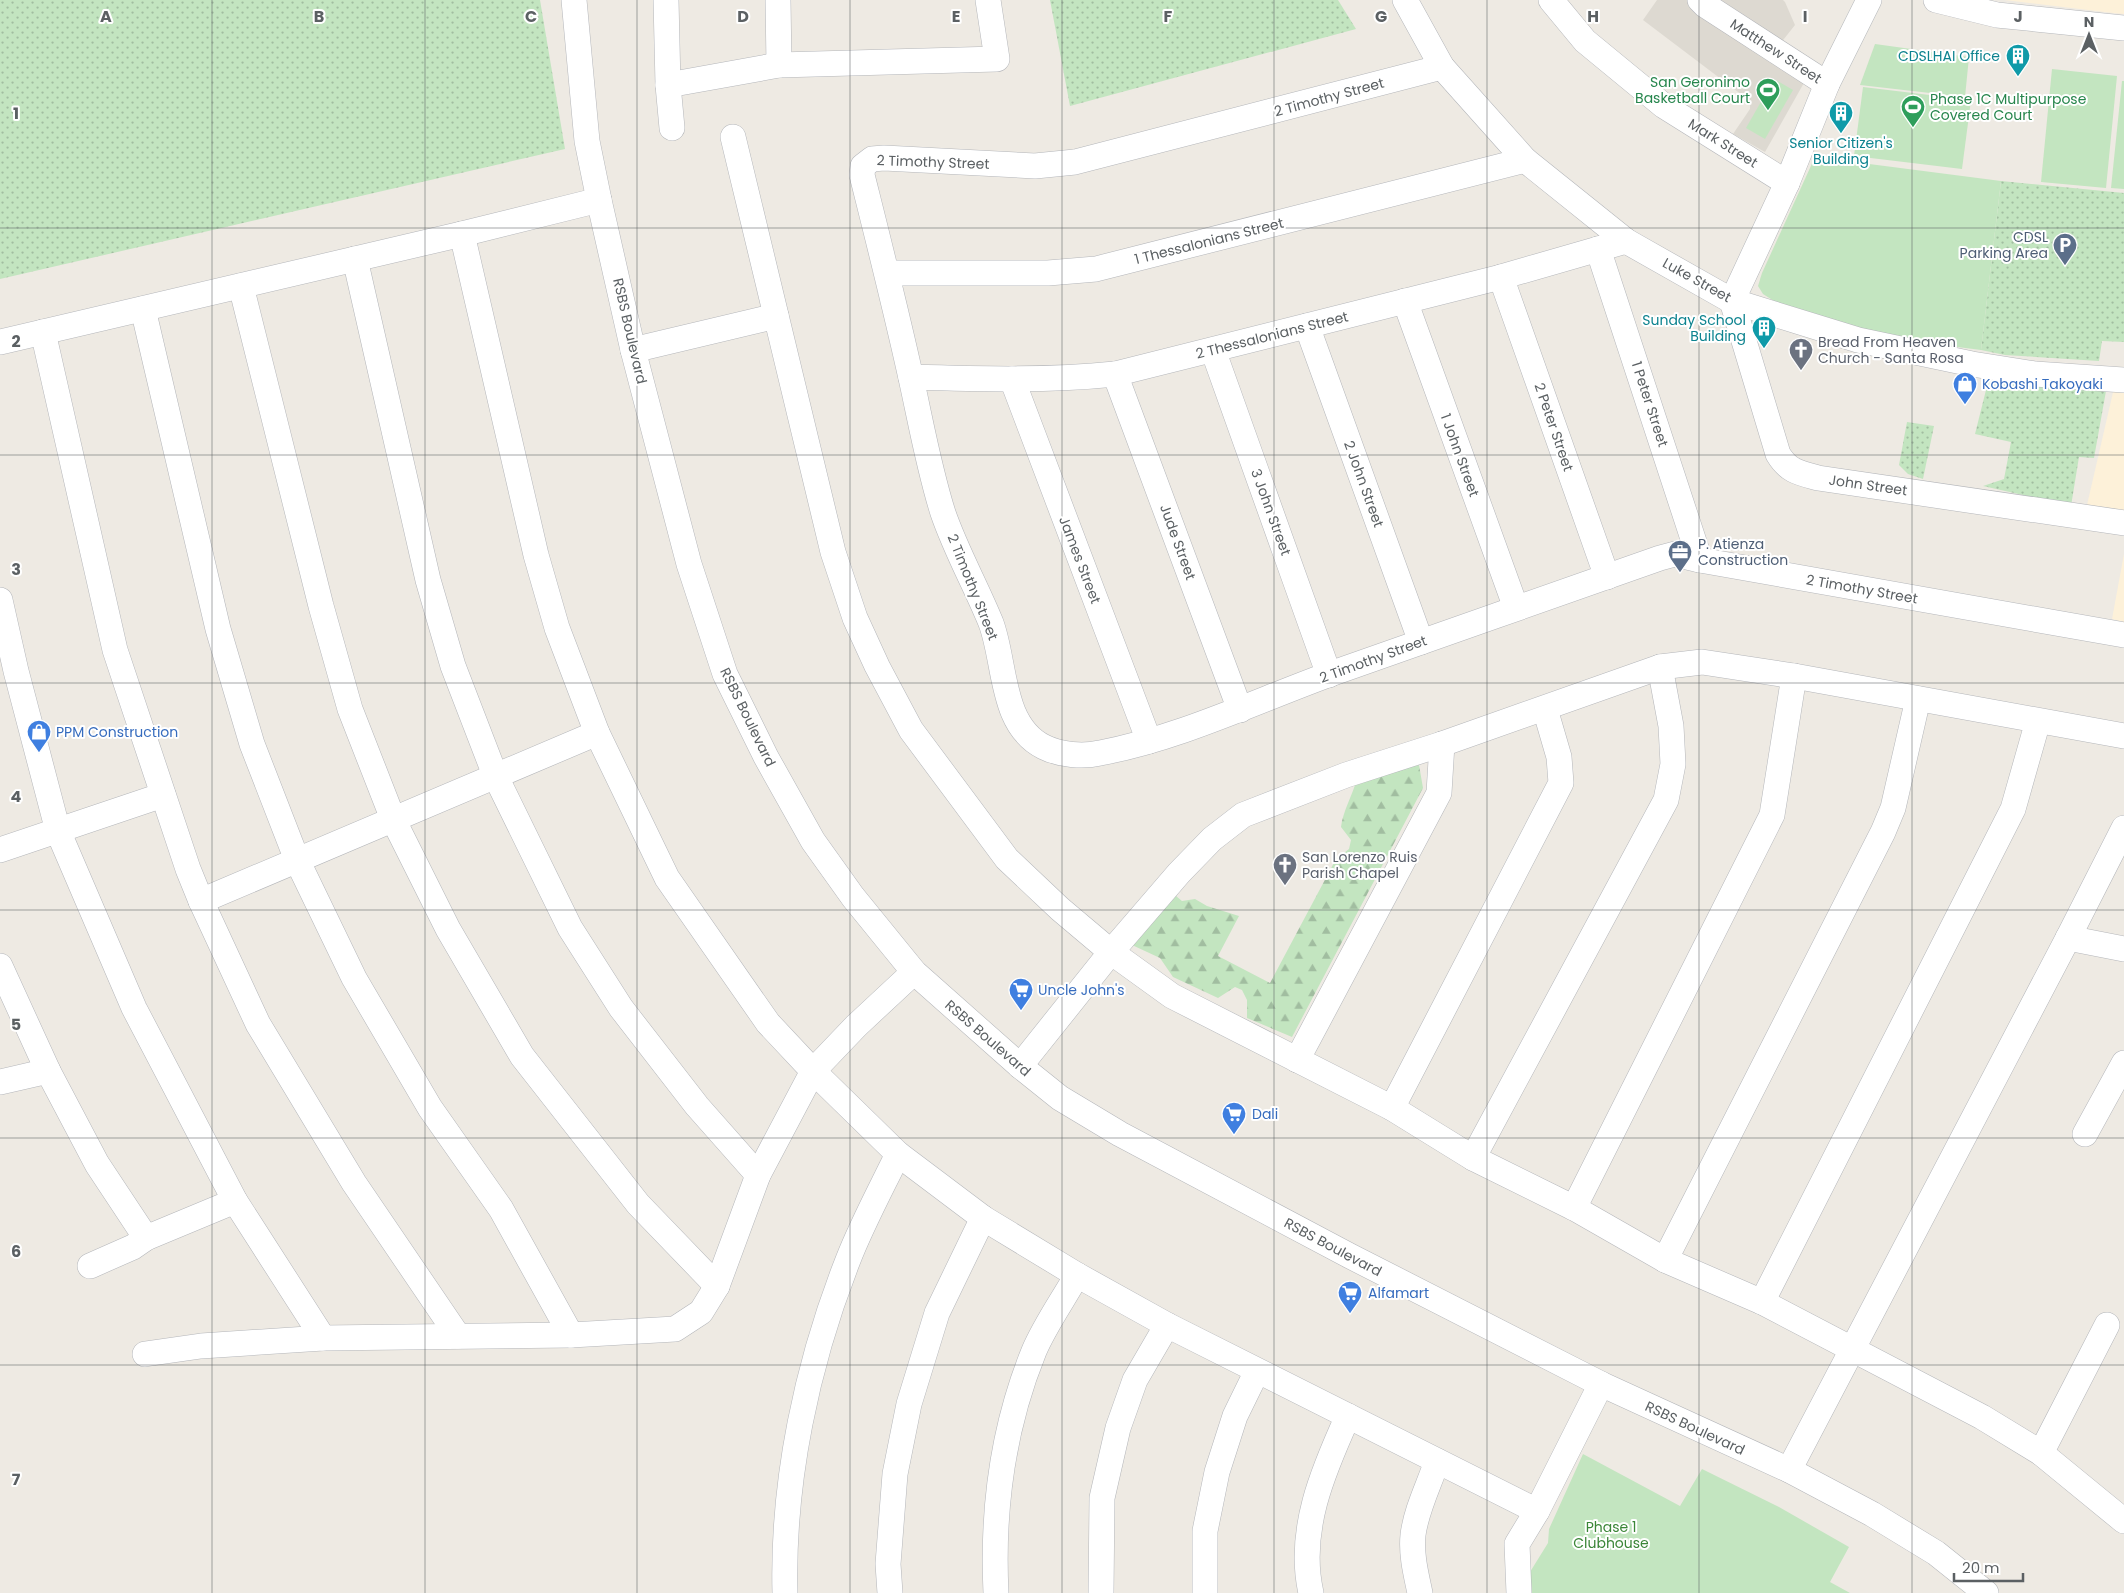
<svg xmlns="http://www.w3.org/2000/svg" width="2124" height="1593" viewBox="0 0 2124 1593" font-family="Poppins,sans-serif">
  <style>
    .commercial { fill: #fdf1d9 }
    .education { fill: #ddd9d1 }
    .grass { fill: url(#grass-dots) }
    .forest { fill: url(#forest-firs) }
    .park { fill: #c3e5c0 }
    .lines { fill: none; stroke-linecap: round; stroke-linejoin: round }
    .minor-casing { stroke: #b4b6ba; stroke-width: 26 }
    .minor { stroke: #fff; stroke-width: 25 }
    .grid { fill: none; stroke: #5b6063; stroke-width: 1; stroke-opacity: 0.55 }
    .labels { text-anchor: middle; stroke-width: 4; stroke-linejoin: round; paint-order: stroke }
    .street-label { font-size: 14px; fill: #5b6063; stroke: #fff }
    .culture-label { font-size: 14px; fill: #0d838f; stroke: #fff; text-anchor: end }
    .leisure-label { font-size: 14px; fill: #27864d; stroke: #fff; text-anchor: end }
    .service-label { font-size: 14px; fill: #4e5e75; stroke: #fff; text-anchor: end }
    .worship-label { font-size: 14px; fill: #5b616d; stroke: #fff; text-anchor: start }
    .shop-label { font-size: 14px; fill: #366cbe; stroke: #fff; text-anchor: start }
    .park-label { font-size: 14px; fill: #3b8638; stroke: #fff }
    .grid-label { font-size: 16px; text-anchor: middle; font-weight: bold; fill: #5b6063; stroke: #fff; stroke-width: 4; stroke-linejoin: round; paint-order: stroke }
  </style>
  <defs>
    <pattern id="grass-dots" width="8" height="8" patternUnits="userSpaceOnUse" patternTransform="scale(1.25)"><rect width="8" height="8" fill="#c3e5c0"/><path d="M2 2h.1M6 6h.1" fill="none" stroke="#a1bda0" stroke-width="1.8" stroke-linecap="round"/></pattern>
    <pattern id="forest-firs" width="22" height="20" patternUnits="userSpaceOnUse" patternTransform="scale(1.25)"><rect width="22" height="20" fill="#c3e5c0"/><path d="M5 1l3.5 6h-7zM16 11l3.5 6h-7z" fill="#a1bda0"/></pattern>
  </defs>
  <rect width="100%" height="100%" fill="#eeeae3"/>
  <!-- commercial -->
  <g class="commercial">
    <polygon points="2004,0 2124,0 2124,14 2113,13"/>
    <polygon points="2114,388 2124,389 2124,532 2087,505"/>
    <polygon points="2124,554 2124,622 2112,619"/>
  </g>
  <!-- education -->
  <polygon class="education" points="1657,0 1783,0 1785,2 1795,25 1776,49 1805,81 1765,152 1733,134 1750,109 1750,101 1643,20"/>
  <!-- grass -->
  <g class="grass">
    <polygon points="0,0 540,0 565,149 0,279"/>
    <polygon points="1050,0 1338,0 1356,29 1070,106"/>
    <polygon points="2001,181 2124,193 2124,342 2102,341 2099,361 2005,355 1981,350"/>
    <polygon points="1989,378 2106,391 2094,458 2079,457 2071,506 1983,486 2004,479 2011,442 1975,434"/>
    <polygon points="1907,422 1934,426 1923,479 1908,474 1899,465"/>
  </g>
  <!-- forest -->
  <path class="forest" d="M1419,765L1423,788L1292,1037L1247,1018V1000L1242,990L1235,987L1218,998L1173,977L1160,958L1132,945L1176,896L1182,901L1195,899L1207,906L1239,916L1218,956L1270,983L1336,859L1349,849L1351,840L1341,827C1343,811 1352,796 1357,779Z"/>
  <!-- park -->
  <g class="park">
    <polygon points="1875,44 1969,57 1965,97 1860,85"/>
    <polygon points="2052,69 2117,76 2106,188 2041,182"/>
    <polygon points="1774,79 1793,90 1765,139 1746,128"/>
    <polygon points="2122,81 2124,81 2124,189 2111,188"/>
    <polygon points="1863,87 1971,100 1962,169 1854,156"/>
    <polygon points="1815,157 2001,181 1981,350 1942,345 1874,332 1774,301 1763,294 1758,286 1762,273"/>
    <polygon points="1583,1454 1680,1506 1702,1469 1779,1507 1849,1547 1830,1582 1850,1593 1532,1593 1530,1572 1548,1543 1549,1529"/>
  </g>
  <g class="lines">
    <defs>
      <g id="minor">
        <polyline points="574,0 587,141 599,200 633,350 689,564 725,674 766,757 813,841 853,897 914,972 1020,1066 1060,1098 1120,1134 1350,1256 1601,1384 1789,1470 1872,1514 1936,1553 1986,1593"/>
        <polyline points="666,0 668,85 672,128"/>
        <polyline points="778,0 779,65"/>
        <polyline points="1405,0 1442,67 1525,160 1626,241 1732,301 1858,340 1972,364 2035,374 2124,380"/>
        <polyline points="1551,0 1585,41 1664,106 1787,183"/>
        <polyline points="1700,0 1705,5 1827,84"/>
        <polyline points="1936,0 1997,15 2124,28"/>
        <path d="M1442,67L1075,162L1035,166L884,158L872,159L863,166L862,175C879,243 896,310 911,378C921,423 929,469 943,513C956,551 976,586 991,623C1006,663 1000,725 1044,747C1060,755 1083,757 1100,753C1180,738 1256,701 1333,673C1442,634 1551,597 1660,558L1675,554L1700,560L2124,635"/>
        <polyline points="668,85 779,65 997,59 988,0"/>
        <polyline points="733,137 833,552 855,618 877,666 911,730 1007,859 1060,909 1111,952 1172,996 1392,1108 1473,1158 1574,1208 1665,1260 1762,1302 1982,1417 2041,1453 2124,1521"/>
        <polyline points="462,234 536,555 557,628 597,733 667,878 768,1023 813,1071 898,1154 983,1218 1077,1275 1167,1325 1537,1511"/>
        <polyline points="1598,249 1700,560"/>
        <polyline points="355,259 428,580 453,666 495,775 570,928 621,1008 697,1106 758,1175"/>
        <polyline points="887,273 1048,273 1096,269 1525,160"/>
        <polyline points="1501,277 1607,577"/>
        <polyline points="241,286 321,606 350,709 393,819 448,929 522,1056 638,1204 717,1286"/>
        <polyline points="1405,301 1516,608"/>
        <path d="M1732,301L1778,454C1788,471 1799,473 1818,478L2124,523"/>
        <polyline points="1732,301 1787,183 1827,84 1869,0"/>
        <polyline points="143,309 218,629 252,744 297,860 354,978 430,1108 501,1209 571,1335"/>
        <polyline points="1307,326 1421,642"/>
        <polyline points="43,332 115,650 188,869 201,901 258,1024 354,1183 458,1336"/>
        <polyline points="0,342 462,234 599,200"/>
        <polyline points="633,350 776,316"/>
        <polyline points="1213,350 1329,675"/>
        <polyline points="1115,374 1240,710"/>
        <path d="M911,377C979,379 1047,381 1115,374L1501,277L1626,241"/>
        <polyline points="1012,379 1149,741"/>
        <polyline points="0,600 16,671 58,831 134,1008 235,1201 323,1338"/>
        <polyline points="0,850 163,795"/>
        <polyline points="201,901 597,733"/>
        <polyline points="2068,938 2124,949"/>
        <polyline points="0,966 48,1071 97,1164 146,1238"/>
        <polyline points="1297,1060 1439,793 1442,744"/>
        <polyline points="1020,1066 1111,952 1179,873 1212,839 1243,815 1346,775 1442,744 1660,667 1702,662 1794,676 2124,736"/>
        <polyline points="0,1082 48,1071"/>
        <polyline points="1392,1108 1561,783 1559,757 1545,709"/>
        <polyline points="2085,1134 2124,1063"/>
        <polyline points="1473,1158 1666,800 1673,764 1671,726 1660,667"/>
        <polyline points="1574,1208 1772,815 1794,676"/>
        <polyline points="1665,1260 1883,832 1893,808 1918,699"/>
        <polyline points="90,1266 133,1247 146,1238 235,1201"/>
        <polyline points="1762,1302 2013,809 2038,721"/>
        <polyline points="145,1354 201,1346 323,1338 571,1335 675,1329 701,1312 717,1286 758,1175 813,1071 856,1026 914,972"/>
        <polyline points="2041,1453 2107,1325"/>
        <polyline points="1789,1470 2068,938 2124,828"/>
        <path d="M785,1593C782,1481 807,1364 848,1260C862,1224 881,1189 898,1154"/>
        <polyline points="890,1593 888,1564 895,1474 909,1404 937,1313 983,1218"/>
        <path d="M996,1593C992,1511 1003,1427 1034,1351C1045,1325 1063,1300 1077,1275"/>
        <polyline points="1101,1593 1102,1498 1118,1428 1135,1380 1167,1325"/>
        <polyline points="1205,1593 1205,1531 1217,1472 1235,1416 1257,1371"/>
        <path d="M1311,1593C1297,1531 1323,1471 1348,1416"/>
        <path d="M1420,1593C1416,1574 1411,1555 1413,1535C1416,1510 1429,1485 1437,1461"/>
        <polyline points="1519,1593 1517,1544 1537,1511 1601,1384"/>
      </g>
    </defs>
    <!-- minor casing -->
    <use href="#minor" class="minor-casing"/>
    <!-- minor -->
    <use href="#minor" class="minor"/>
  </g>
  <!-- grid -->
  <path class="grid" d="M212,0V1593M425,0V1593M637,0V1593M850,0V1593M1062,0V1593M1274,0V1593M1487,0V1593M1699,0V1593M1912,0V1593M0,228H2124M0,455H2124M0,683H2124M0,910H2124M0,1138H2124M0,1365H2124"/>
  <!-- icons -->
  <defs>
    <symbol id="building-pin" viewBox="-11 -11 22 30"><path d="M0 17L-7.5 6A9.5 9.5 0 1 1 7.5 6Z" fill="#0f9aa8" stroke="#fff"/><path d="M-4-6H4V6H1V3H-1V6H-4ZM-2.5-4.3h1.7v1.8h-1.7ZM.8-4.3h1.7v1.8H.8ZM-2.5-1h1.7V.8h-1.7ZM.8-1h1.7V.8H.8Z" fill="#fff"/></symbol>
    <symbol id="stadium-pin" viewBox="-11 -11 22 30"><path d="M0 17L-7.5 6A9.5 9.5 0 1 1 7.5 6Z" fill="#2e9e5b" stroke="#fff"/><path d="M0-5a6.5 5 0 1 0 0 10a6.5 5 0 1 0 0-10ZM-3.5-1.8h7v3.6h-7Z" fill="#fff"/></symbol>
    <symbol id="parking-pin" viewBox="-11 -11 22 30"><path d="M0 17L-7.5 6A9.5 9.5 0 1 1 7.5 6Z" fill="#5c6f8a" stroke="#fff"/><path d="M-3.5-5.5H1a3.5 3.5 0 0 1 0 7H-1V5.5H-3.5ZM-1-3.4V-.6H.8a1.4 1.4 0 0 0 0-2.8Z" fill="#fff"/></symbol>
    <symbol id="church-pin" viewBox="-11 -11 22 30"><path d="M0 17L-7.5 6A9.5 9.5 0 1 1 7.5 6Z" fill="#6b7280" stroke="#fff"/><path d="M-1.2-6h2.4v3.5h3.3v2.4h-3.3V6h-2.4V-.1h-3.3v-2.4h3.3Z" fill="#fff"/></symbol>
    <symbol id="shop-pin" viewBox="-11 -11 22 30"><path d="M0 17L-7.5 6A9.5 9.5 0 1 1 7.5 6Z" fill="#3f7fe0" stroke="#fff"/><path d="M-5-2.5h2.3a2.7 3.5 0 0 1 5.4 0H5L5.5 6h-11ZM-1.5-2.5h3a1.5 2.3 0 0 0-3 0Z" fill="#fff"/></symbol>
    <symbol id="office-pin" viewBox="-11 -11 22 30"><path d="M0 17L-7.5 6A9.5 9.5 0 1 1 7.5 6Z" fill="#5c6f8a" stroke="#fff"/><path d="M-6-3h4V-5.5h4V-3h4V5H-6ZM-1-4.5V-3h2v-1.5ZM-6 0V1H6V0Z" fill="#fff"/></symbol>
    <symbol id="supermarket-pin" viewBox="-11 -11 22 30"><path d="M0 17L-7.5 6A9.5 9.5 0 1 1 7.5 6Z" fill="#3f7fe0" stroke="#fff"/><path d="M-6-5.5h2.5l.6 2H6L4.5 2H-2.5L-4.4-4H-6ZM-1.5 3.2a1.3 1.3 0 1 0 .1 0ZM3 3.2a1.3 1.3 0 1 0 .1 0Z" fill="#fff"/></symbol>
  </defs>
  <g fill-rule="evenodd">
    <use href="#building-pin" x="2004" y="42" width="28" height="38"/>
    <use href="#stadium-pin" x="1754" y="76" width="28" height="38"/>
    <use href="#stadium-pin" x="1899" y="93" width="28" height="38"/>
    <use href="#building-pin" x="1827" y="99" width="28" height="38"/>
    <use href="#parking-pin" x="2051" y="231" width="28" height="38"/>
    <use href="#building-pin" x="1750" y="314" width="28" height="38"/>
    <use href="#church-pin" x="1787" y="336" width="28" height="38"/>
    <use href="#shop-pin" x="1951" y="370" width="28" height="38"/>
    <use href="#office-pin" x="1666" y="538" width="28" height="38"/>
    <use href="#shop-pin" x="25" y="718" width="28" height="38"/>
    <use href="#church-pin" x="1271" y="851" width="28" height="38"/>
    <use href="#supermarket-pin" x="1007" y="976" width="28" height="38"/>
    <use href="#supermarket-pin" x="1220" y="1100" width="28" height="38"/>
    <use href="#supermarket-pin" x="1336" y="1279" width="28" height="38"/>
  </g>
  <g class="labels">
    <!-- street labels -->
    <g class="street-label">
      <text transform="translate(1776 51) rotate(33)" y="5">Matthew Street</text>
      <text transform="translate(1329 97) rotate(-15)" y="5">2 Timothy Street</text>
      <text transform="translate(1723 143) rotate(32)" y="5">Mark Street</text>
      <text transform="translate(933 162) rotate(2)" y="5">2 Timothy Street</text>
      <text transform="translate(1209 241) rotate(-14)" y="5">1 Thessalonians Street</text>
      <text transform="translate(1697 280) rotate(29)" y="5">Luke Street</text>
      <text transform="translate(630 331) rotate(77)" y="5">RSBS Boulevard</text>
      <text transform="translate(1272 335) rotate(-14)" y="5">2 Thessalonians Street</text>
      <text transform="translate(1650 404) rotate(72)" y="5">1 Peter Street</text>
      <text transform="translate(1554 427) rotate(71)" y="5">2 Peter Street</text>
      <text transform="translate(1460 455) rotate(70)" y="5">1 John Street</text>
      <text transform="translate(1364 484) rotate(70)" y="5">2 John Street</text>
      <text transform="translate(1868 485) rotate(8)" y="5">John Street</text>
      <text transform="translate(1271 512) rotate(70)" y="5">3 John Street</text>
      <text transform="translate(1178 542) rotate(70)" y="5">Jude Street</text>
      <text transform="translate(1080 560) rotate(69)" y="5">James Street</text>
      <text transform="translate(973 587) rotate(68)" y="5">2 Timothy Street</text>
      <text transform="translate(1862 589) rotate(10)" y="5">2 Timothy Street</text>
      <text transform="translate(1373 659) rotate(-20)" y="5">2 Timothy Street</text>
      <text transform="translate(748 717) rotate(64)" y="5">RSBS Boulevard</text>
      <text transform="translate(988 1038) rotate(41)" y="5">RSBS Boulevard</text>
      <text transform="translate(1333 1247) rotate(28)" y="5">RSBS Boulevard</text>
      <text transform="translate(1695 1428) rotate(25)" y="5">RSBS Boulevard</text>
    </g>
    <!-- culture labels -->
    <g class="culture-label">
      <text x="2000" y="61">CDSLHAI Office</text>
      <text x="1841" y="148" text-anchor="middle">Senior Citizen's<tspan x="1841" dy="16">Building</tspan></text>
      <text x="1746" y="325">Sunday School<tspan x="1746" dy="16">Building</tspan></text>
    </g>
    <!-- leisure labels -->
    <g class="leisure-label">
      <text x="1750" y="87">San Geronimo<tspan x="1750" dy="16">Basketball Court</tspan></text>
      <text x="1930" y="104" text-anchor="start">Phase 1C Multipurpose<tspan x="1930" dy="16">Covered Court</tspan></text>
    </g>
    <!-- service labels -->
    <g class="service-label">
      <text x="2048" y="242">CDSL<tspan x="2048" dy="16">Parking Area</tspan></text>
      <text x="1698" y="549" text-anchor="start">P. Atienza<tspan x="1698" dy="16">Construction</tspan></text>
    </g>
    <!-- worship labels -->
    <g class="worship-label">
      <text x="1818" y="347">Bread From Heaven<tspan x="1818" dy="16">Church - Santa Rosa</tspan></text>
      <text x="1302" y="862">San Lorenzo Ruis<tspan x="1302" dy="16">Parish Chapel</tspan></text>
    </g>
    <!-- shop labels -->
    <g class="shop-label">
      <text x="1982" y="389">Kobashi Takoyaki</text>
      <text x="56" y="737">PPM Construction</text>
      <text x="1038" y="995">Uncle John's</text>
      <text x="1252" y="1119">Dali</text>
      <text x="1368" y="1298">Alfamart</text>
    </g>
    <!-- park labels -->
    <g class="park-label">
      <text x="1611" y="1532">Phase 1<tspan x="1611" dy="16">Clubhouse</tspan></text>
    </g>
  </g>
  <g class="grid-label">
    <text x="106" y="22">A</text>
    <text x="319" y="22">B</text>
    <text x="531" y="22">C</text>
    <text x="743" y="22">D</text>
    <text x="956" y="22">E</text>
    <text x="1168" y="22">F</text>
    <text x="1381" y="22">G</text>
    <text x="1593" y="22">H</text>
    <text x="1805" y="22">I</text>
    <text x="2018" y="22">J</text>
    <text x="16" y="119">1</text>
    <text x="16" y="347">2</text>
    <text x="16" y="575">3</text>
    <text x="16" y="802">4</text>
    <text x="16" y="1030">5</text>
    <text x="16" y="1257">6</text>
    <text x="16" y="1485">7</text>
  </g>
  <!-- north arrow -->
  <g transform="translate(2089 35)" stroke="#ffffff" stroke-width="4" paint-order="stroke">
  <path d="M0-4L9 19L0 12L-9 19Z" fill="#5b6063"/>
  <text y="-8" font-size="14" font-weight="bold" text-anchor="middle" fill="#5b6063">N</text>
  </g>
  <!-- scale -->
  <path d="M1954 1573v8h69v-8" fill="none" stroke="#5b6063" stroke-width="2.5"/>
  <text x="1962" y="1573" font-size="15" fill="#5b6063" stroke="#ffffff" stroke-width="4" paint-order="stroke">20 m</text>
</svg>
